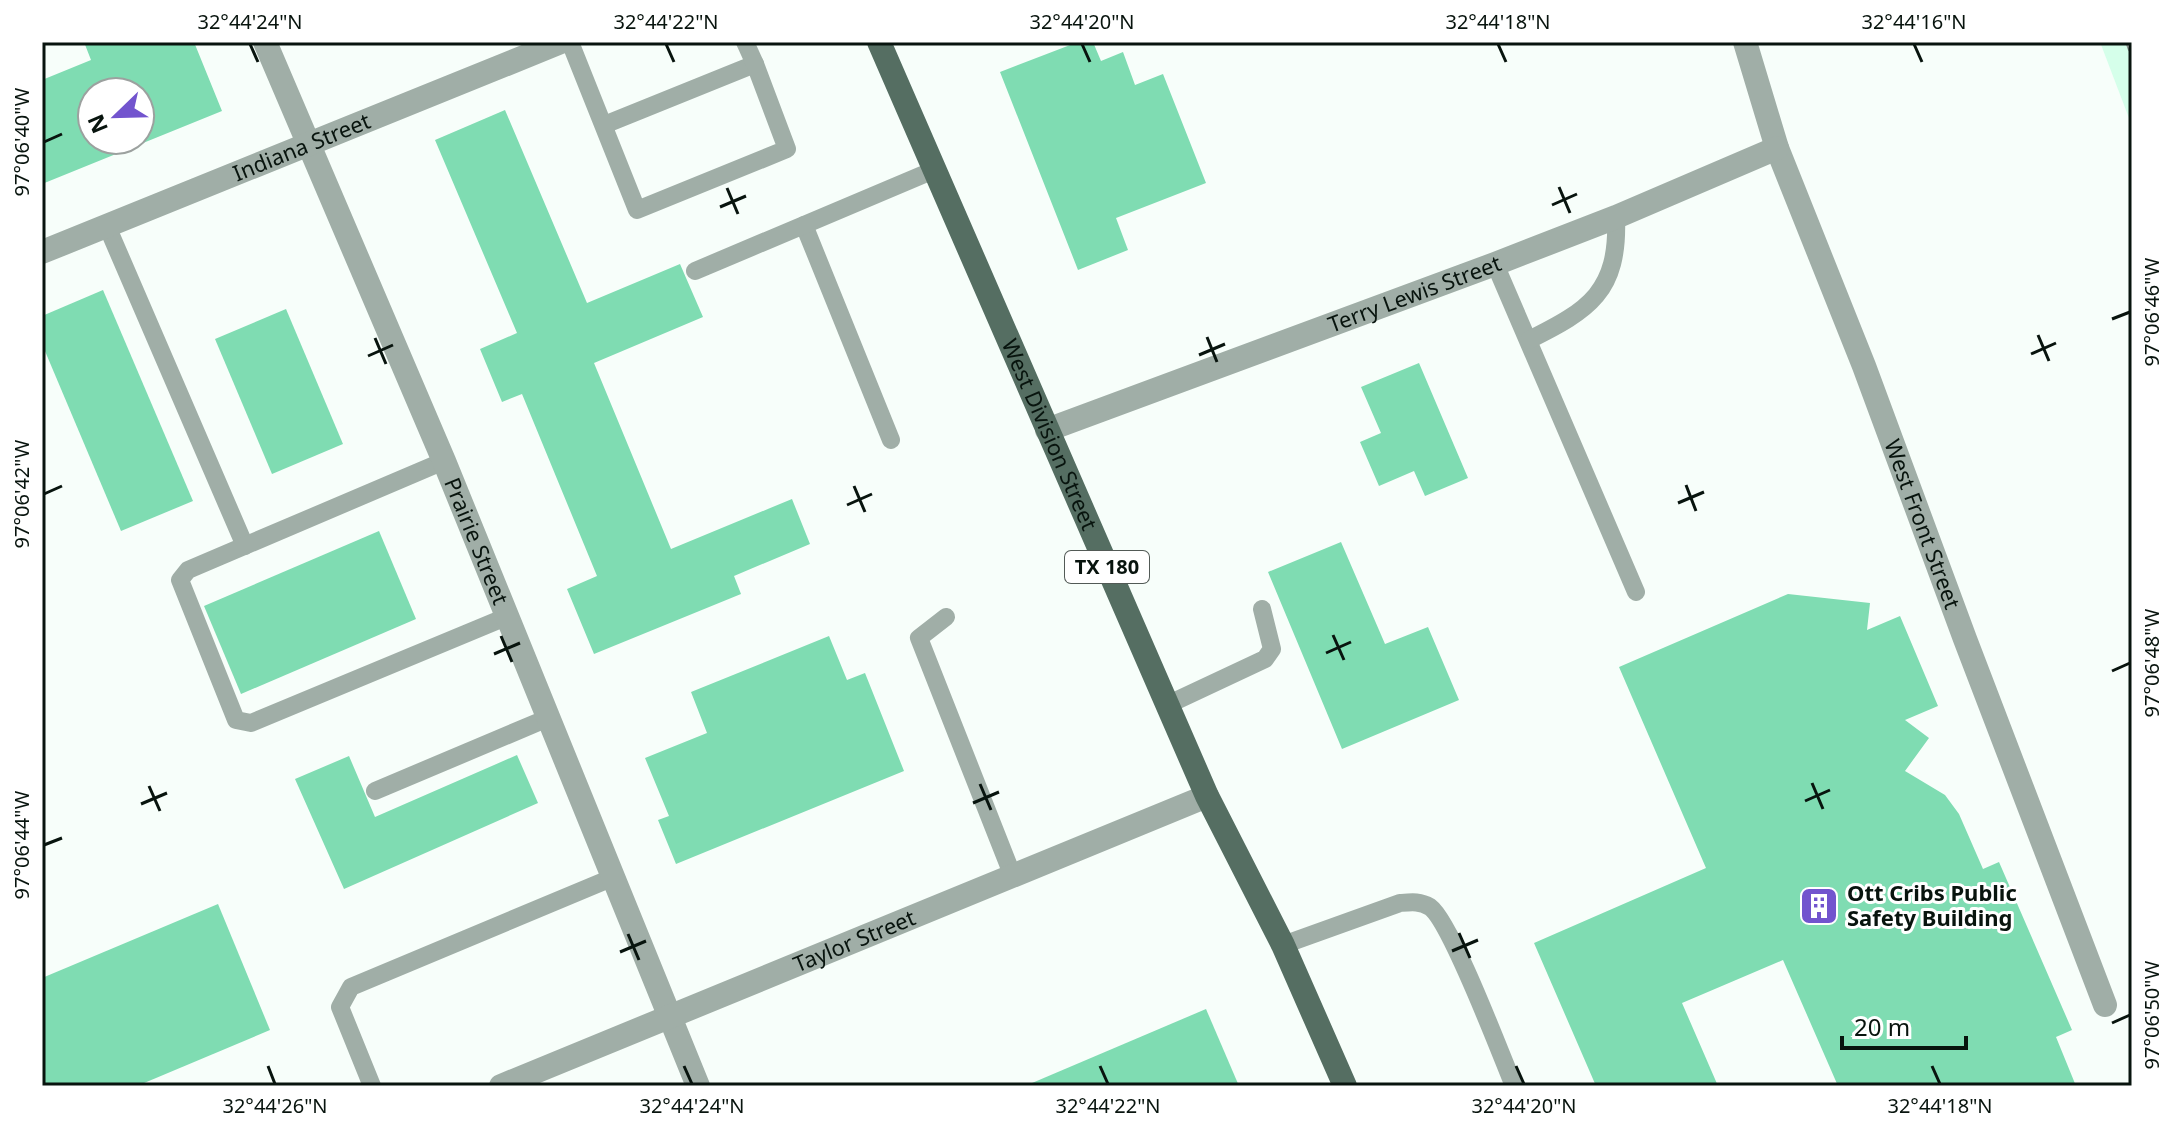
<svg xmlns="http://www.w3.org/2000/svg" width="2174" height="1128" viewBox="0 0 2174 1128" font-family="'Noto Sans',sans-serif">
  <style>
    .built { fill: #d5ffea }
    .building { fill: #7fdcb2; fill-rule: evenodd }
    .lines { fill: none; stroke-linecap: round; stroke-linejoin: round }
    .lane { stroke: #a0aea7; stroke-width: 18 }
    .street { stroke: #a0aea7; stroke-width: 24 }
    .primary { stroke: #556e62; stroke-width: 24 }
    .rail-casing { stroke: #88918c; stroke-width: 9 }
    .rail { stroke: #fff; stroke-width: 6; stroke-dasharray: 18; stroke-linecap: butt }
    .ticks { fill: none; stroke: #08140e; stroke-width: 3 }
    .labels { text-anchor: middle; stroke-width: 6; stroke-linejoin: round; paint-order: stroke }
    .shield { fill: #fff; stroke: #525a56; stroke-width: 2 }
    .shield-label { font-size: 20px; font-weight: bold; fill: #08140e }
    .street-label { font-size: 22px; fill: #08140e; stroke: #fff }
    .poi-label { font-size: 22px; font-weight: bold; fill: #08140e; stroke: #fff; text-anchor: start }
    .neatline { fill: none; stroke: #08140e; stroke-width: 3 }
    .ticks-label { font-size: 20px; text-anchor: middle; fill: #08140e }
  </style>
  <rect width="100%" height="100%" fill="#f7fefa"/>
  <!-- built -->
  <polygon class="built" points="2100,42 2132,42 2132,126"/>
  <!-- building -->
  <g class="building">
    <path d="M84,42H194L222,111L42,184V80L91,60ZM92,92H140V140H92Z"/>
    <polygon points="1078,42 1093,42 1101,61 1123,52 1135,85 1163,74 1206,183 1116,218 1128,250 1078,270 1000,72"/>
    <polygon points="505,110 587,303 680,264 703,317 594,363 671,549 792,499 810,544 734,576 741,594 594,654 567,589 597,576 522,394 502,402 480,349 517,333 435,140"/>
    <polygon points="103,290 193,501 121,531 42,344 42,316"/>
    <polygon points="286,309 343,444 272,474 215,339"/>
    <polygon points="1419,363 1468,478 1425,496 1414,471 1379,486 1360,442 1381,433 1361,387"/>
    <polygon points="379,531 416,619 241,694 204,606"/>
    <polygon points="1341,542 1385,644 1428,627 1459,700 1342,749 1268,572"/>
    <polygon points="1788,594 1870,603 1867,630 1900,616 1938,706 1905,720 1929,738 1905,771 1945,795 1959,814 1983,869 1999,862 2072,1030 2056,1037 2076,1086 1838,1086 1783,960 1682,1003 1718,1086 1596,1086 1534,943 1706,868 1619,667"/>
    <polygon points="829,636 847,680 865,673 904,771 676,864 658,820 669,816 645,758 707,733 691,692"/>
    <polygon points="517,755 538,803 344,889 295,779 349,756 375,817"/>
    <polygon points="218,904 270,1030 137,1086 42,1086 42,978"/>
    <polygon points="1206,1009 1239,1086 1025,1086"/>
  </g>
  <g class="lines">
    <!-- lane -->
    <g class="lane">
      <polyline points="570,42 637,210 787,149 755,64 604,125"/>
      <polyline points="745,42 755,64"/>
      <polyline points="804,225 891,440"/>
      <polyline points="107,226 245,546"/>
      <polyline points="1495,264 1636,592"/>
      <polyline points="695,271 934,170"/>
      <path d="M1529,340C1589,310 1619,292 1616,217"/>
      <polyline points="444,461 188,570 180,580 236,720 251,723 506,617"/>
      <polyline points="946,617 919,638 1012,874"/>
      <polyline points="1167,705 1265,659 1272,649 1262,609"/>
      <polyline points="375,791 548,718"/>
      <path d="M1283,945L1400,903C1412,902 1420,901 1430,907C1451,922 1501,1055 1514,1086"/>
      <polyline points="372,1086 340,1007 351,987 614,877"/>
    </g>
    <!-- street -->
    <g class="street">
      <path id="s1" d="M265,42L444,461L698,1086"/>
      <path id="s2" d="M1745,42L1777,148L1864,366L1965,639L2105,1005"/>
      <path id="s3" d="M42,252L561,42"/>
      <path id="s4" d="M1047,430L1495,264L1616,217L1777,148"/>
      <path id="s5" d="M501,1086L1207,796"/>
    </g>
    <!-- primary -->
    <path class="primary" id="s6" d="M879,42L1207,796L1283,945L1345,1086"/>
    <defs>
      <polyline id="rail" points="2130,42 2132,48"/>
    </defs>
    <!-- rail casing -->
    <use href="#rail" class="rail-casing"/>
    <!-- rail -->
    <use href="#rail" class="rail"/>
  </g>
  <!-- ticks -->
  <path class="ticks" d="M250,44L258,62M666,44L674,62M1082,44L1090,62M1498,44L1506,62M1914,44L1922,62M44,142L62,134M1559,187L1570,213M727,188L738,214M1552,205L1577,194M720,207L746,196M2112,319L2130,312M2038,335L2049,361M1207,337L1217,362M375,338L386,364M2031,354L2056,343M1199,355L1225,344M368,356L393,345M1686,485L1696,511M854,486L865,512M44,494L62,486M1678,503L1704,492M847,505L872,494M1333,635L1344,660M501,636L512,662M1326,653L1351,642M494,654L520,643M2112,671L2130,663M1812,783L1823,809M980,784L991,810M149,786L160,811M1805,801L1830,790M973,803L999,792M141,804L167,793M44,845L62,838M1459,933L1470,958M628,934L639,960M1452,951L1478,940M620,952L646,941M2112,1023L2130,1015M268,1066L275,1084M684,1066L692,1084M1100,1066L1108,1084M1516,1066L1524,1084M1932,1066L1940,1084"/>
  <!-- icons -->
  <defs>
    <symbol id="building-square" viewBox="-11 -11 22 22"><rect x="-9" y="-9" width="18" height="18" rx="4" fill="#7254ce" stroke="#fff"/><path d="M-4-6H4V6H1V3H-1V6H-4ZM-2.5-4.3h1.7v1.8h-1.7ZM.8-4.3h1.7v1.8H.8ZM-2.5-1h1.7V.8h-1.7ZM.8-1h1.7V.8H.8Z" fill="#fff"/></symbol>
  </defs>
  <g fill-rule="evenodd">
    <use href="#building-square" x="1797" y="884" width="44" height="44"/>
  </g>
  <g class="labels">
    <!-- shield labels -->
    <rect class="shield" x="1065" y="551" width="84" height="32" rx="6"/>
    <g class="shield-label">
      <text x="1107" y="574">TX 180</text>
    </g>
    <!-- street labels -->
    <g class="street-label">
      <text dy="8" stroke="none"><textPath href="#s3" startOffset="280">Indiana Street</textPath></text>
      <text dy="8" stroke="none"><textPath href="#s4" startOffset="392">Terry Lewis Street</textPath></text>
      <text dy="8" stroke="none"><textPath href="#s6" startOffset="428">West Division Street</textPath></text>
      <text dy="8" stroke="none"><textPath href="#s2" startOffset="514">West Front Street</textPath></text>
      <text dy="8" stroke="none"><textPath href="#s1" startOffset="542">Prairie Street</textPath></text>
      <text dy="8" stroke="none"><textPath href="#s5" startOffset="382">Taylor Street</textPath></text>
    </g>
    <!-- poi labels -->
    <g class="poi-label">
      <text x="1847" y="901">Ott Cribs Public<tspan x="1847" dy="25">Safety Building</tspan></text>
    </g>
  </g>
  <!-- border -->
  <rect width="2174" height="1128" fill="none" stroke="#ffffff" stroke-width="88"/>
  <!-- north arrow -->
  <g transform="translate(116 116) rotate(247)"><circle r="38" fill="#ffffff" stroke="#9ca19f" stroke-width="2"/>
  <path d="M0-6L14 30L0 20L-14 30Z" fill="#7254ce"/>
  <text y="-12" font-size="22" font-weight="bold" text-anchor="middle" fill="#08140e">N</text>
  </g>
  <!-- scale -->
  <path d="M1842 1036v12h124v-12" fill="none" stroke="#08140e" stroke-width="4"/>
  <text x="1854" y="1036" font-size="24" fill="#08140e" stroke="#ffffff" stroke-width="6" paint-order="stroke">20 m</text>
  <rect x="44" y="44" width="2086" height="1040" class="neatline"/>
  <g class="ticks-label">
    <text x="250" y="29">32°44'24"N</text>
    <text x="666" y="29">32°44'22"N</text>
    <text x="1082" y="29">32°44'20"N</text>
    <text x="1498" y="29">32°44'18"N</text>
    <text x="1914" y="29">32°44'16"N</text>
    <text transform="translate(22 142) rotate(-90)" y="7">97°06'40"W</text>
    <text transform="translate(2152 312) rotate(-90)" y="7">97°06'46"W</text>
    <text transform="translate(22 494) rotate(-90)" y="7">97°06'42"W</text>
    <text transform="translate(2152 663) rotate(-90)" y="7">97°06'48"W</text>
    <text transform="translate(22 845) rotate(-90)" y="7">97°06'44"W</text>
    <text transform="translate(2152 1015) rotate(-90)" y="7">97°06'50"W</text>
    <text x="275" y="1113">32°44'26"N</text>
    <text x="692" y="1113">32°44'24"N</text>
    <text x="1108" y="1113">32°44'22"N</text>
    <text x="1524" y="1113">32°44'20"N</text>
    <text x="1940" y="1113">32°44'18"N</text>
  </g>
</svg>
